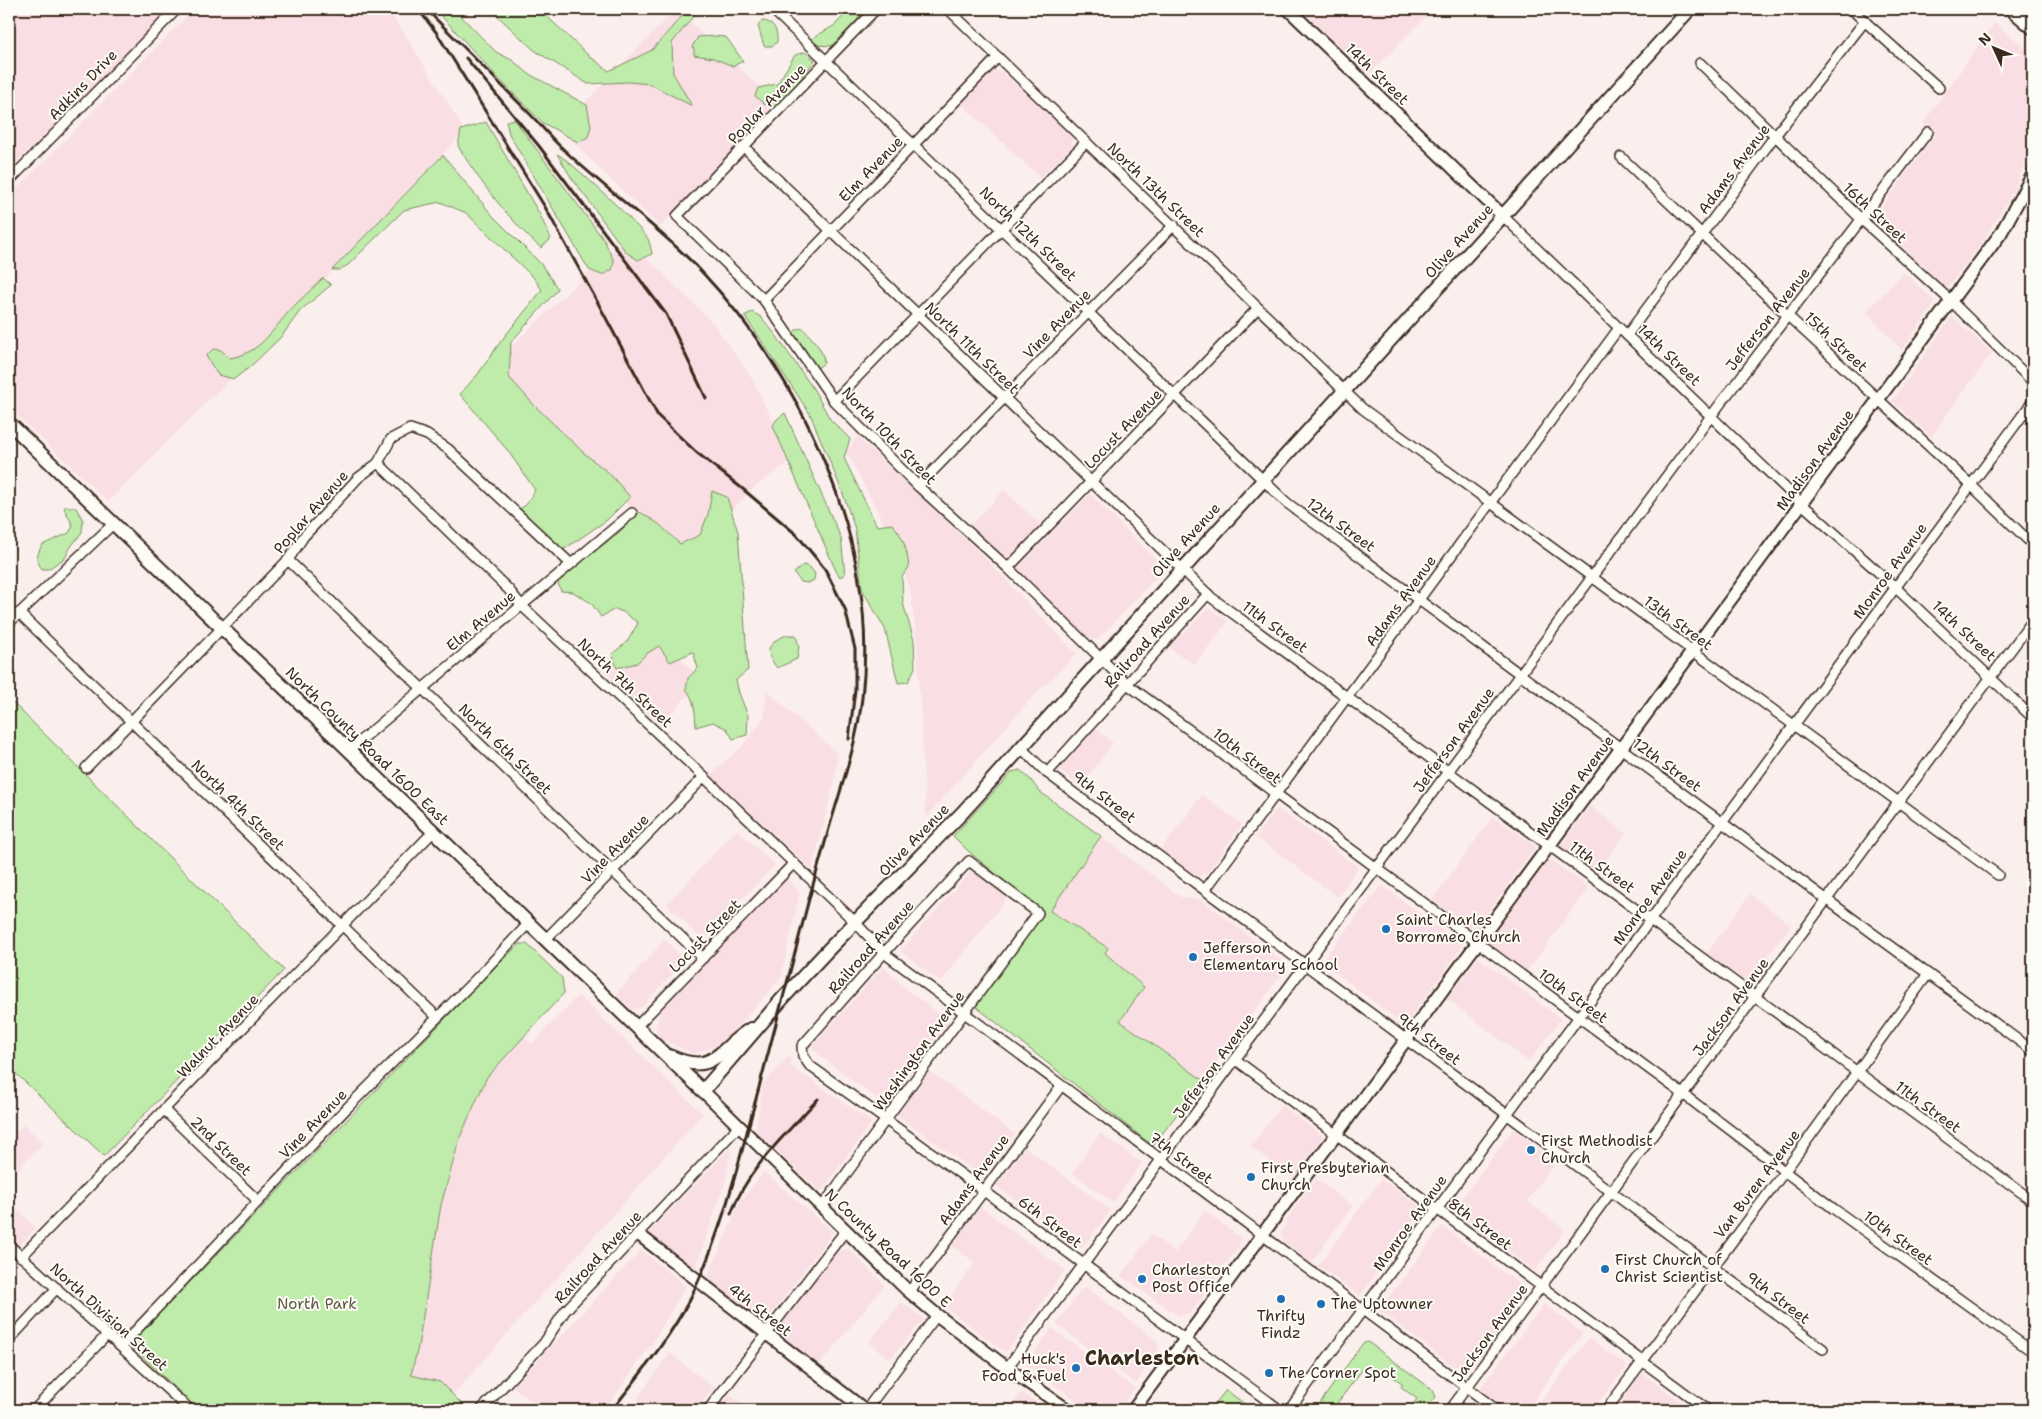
<svg xmlns="http://www.w3.org/2000/svg" width="2042" height="1419" viewBox="0 0 2042 1419" font-family="'Shantell Sans',sans-serif">
  <style>
    .built { fill: #f9dfe4 }
    .green { fill: #bfecaa; stroke: #7d8b64 }
    .lines { fill: none; stroke-linecap: round; stroke-linejoin: round }
    .minor-casing { stroke: #3b2a1e; stroke-width: 12 }
    .tertiary-casing { stroke: #3b2a1e; stroke-width: 15 }
    .secondary-casing { stroke: #3b2a1e; stroke-width: 16 }
    .minor { stroke: #fdfcf7; stroke-width: 9 }
    .tertiary { stroke: #fdfcf7; stroke-width: 11 }
    .secondary { stroke: #fdfcf7; stroke-width: 12 }
    .rail { stroke: #3b2a1e; stroke-width: 3 }
    .poi-dot { fill: #1f6fb2; stroke: #fdfcf7; stroke-width: 2 }
    .labels { text-anchor: middle; stroke-width: 4; stroke-linejoin: round; paint-order: stroke }
    .street-label { font-size: 15px; fill: #3b2a1e; stroke: #fdfcf7 }
    .poi-label { font-size: 15px; fill: #3b2a1e; stroke: #fdfcf7; text-anchor: start }
    .park-label { font-size: 15px; fill: #5c5a41; stroke: #fdfcf7 }
    .district-label { font-size: 20px; font-weight: bold; fill: #3b2a1e; stroke: #fdfcf7 }
  </style>
  <rect width="100%" height="100%" fill="#fbefee"/>
  <filter id="ink" filterUnits="userSpaceOnUse"><feTurbulence type="fractalNoise" baseFrequency=".02" numOctaves="2"/><feDisplacementMap in="SourceGraphic" scale="10" xChannelSelector="R" yChannelSelector="G"/><feConvolveMatrix kernelMatrix="1 2 1 2 8 2 1 2 1" color-interpolation-filters="sRGB"/></filter>
  <g filter="url(#ink)">
    <!-- built -->
    <g class="built">
      <polygon points="9,9 172,9 9,170"/>
      <polygon points="194,9 384,9 391,14 406,36 465,131 237,372 108,502 9,408 9,197"/>
      <polygon points="676,9 777,103 660,227 559,129"/>
      <polygon points="1300,9 1434,9 1368,75"/>
      <polygon points="1995,22 2033,55 2033,143 2014,190 1982,243 1948,287 1945,287 1880,226 1877,213 1936,134 1923,123"/>
      <polygon points="992,70 1002,72 1073,136 1072,147 1040,178 961,104"/>
      <polygon points="625,240 663,273 714,324 753,380 792,460 755,487 681,560 492,365 578,282"/>
      <polygon points="1904,272 1934,300 1934,305 1902,350 1866,312"/>
      <polygon points="1952,316 1992,353 1931,437 1892,401"/>
      <polygon points="858,437 977,550 1077,654 1030,700 926,818 917,645 910,589 894,543 846,451"/>
      <polygon points="1004,490 1042,526 1010,559 1002,558 969,527"/>
      <polygon points="1090,494 1161,564 1161,572 1098,640 1090,639 1018,573 1017,569"/>
      <polygon points="1211,609 1228,622 1195,665 1169,648 1205,611"/>
      <polygon points="648,628 703,680 660,725 604,672"/>
      <polygon points="766,690 838,754 834,782 812,870 710,775 743,745 764,717"/>
      <polygon points="1095,728 1113,743 1081,786 1062,773 1060,769"/>
      <polygon points="1202,795 1242,824 1208,872 1198,877 1161,849"/>
      <polygon points="1590,806 1626,833 1596,874 1560,846"/>
      <polygon points="1277,808 1358,867 1338,897 1255,837"/>
      <polygon points="1493,816 1536,846 1478,927 1469,928 1432,900"/>
      <polygon points="737,829 775,865 702,940 667,904"/>
      <polygon points="1101,836 1181,897 1202,900 1282,961 1285,970 1203,1080 1120,1021 1144,986 1105,953 1108,948 1050,911"/>
      <polygon points="1549,859 1589,887 1527,972 1487,943"/>
      <polygon points="973,869 1009,896 941,982 900,951"/>
      <polygon points="786,878 800,892 781,978 728,1038 711,1048 694,1054 658,1038 656,1027 661,1010"/>
      <polygon points="1382,885 1463,946 1407,1022 1400,1022 1327,966 1324,958"/>
      <polygon points="1750,894 1791,925 1748,983 1707,953"/>
      <polygon points="665,939 685,960 641,1008 631,1009 616,994"/>
      <polygon points="1478,957 1561,1019 1529,1062 1447,999"/>
      <polygon points="883,967 911,993 950,1021 885,1105 820,1056 811,1047"/>
      <polygon points="578,995 703,1114 453,1395 440,1382 411,1375 418,1347 441,1205 460,1137 487,1077 524,1037 532,1044"/>
      <polygon points="790,1055 791,1066 872,1122 822,1191 818,1190 755,1130 763,1084"/>
      <polygon points="930,1071 1015,1134 984,1178 897,1115"/>
      <polygon points="1282,1105 1324,1137 1293,1178 1250,1146"/>
      <polygon points="24,1124 43,1143 9,1178 9,1139"/>
      <polygon points="1513,1129 1556,1161 1527,1201 1565,1230 1535,1271 1453,1210"/>
      <polygon points="1100,1133 1142,1163 1113,1203 1072,1173"/>
      <polygon points="1025,1147 1111,1210 1082,1249 996,1186"/>
      <polygon points="732,1148 726,1179 695,1271 649,1235 651,1230 726,1152"/>
      <polygon points="764,1172 833,1232 764,1324 706,1282 740,1201"/>
      <polygon points="1316,1179 1353,1206 1311,1263 1284,1242 1281,1233 1291,1213"/>
      <polygon points="1381,1179 1423,1209 1360,1296 1318,1266"/>
      <polygon points="9,1201 36,1228 18,1247 9,1238"/>
      <polygon points="981,1207 1065,1270 1006,1353 944,1306 975,1262 951,1246"/>
      <polygon points="1205,1211 1241,1238 1239,1246 1191,1313 1179,1316 1121,1276 1151,1234 1175,1252"/>
      <polygon points="1442,1226 1527,1290 1463,1374 1379,1310"/>
      <polygon points="849,1249 885,1285 818,1367 775,1333 834,1254 842,1250"/>
      <polygon points="641,1250 686,1286 653,1342 605,1410 544,1410 513,1387"/>
      <polygon points="1086,1287 1157,1341 1160,1348 1136,1384 1056,1324 1081,1290"/>
      <polygon points="901,1302 924,1319 890,1359 868,1343"/>
      <polygon points="1544,1304 1583,1333 1527,1410 1509,1410 1480,1388"/>
      <polygon points="1052,1328 1135,1388 1119,1410 1090,1410 1026,1365"/>
      <polygon points="1589,1338 1627,1366 1593,1410 1534,1410"/>
      <polygon points="670,1353 714,1388 696,1410 648,1410 640,1404 637,1398"/>
      <polygon points="1642,1373 1692,1410 1615,1410"/>
      <polygon points="1022,1392 1047,1410 1008,1410"/>
      <polygon points="730,1395 750,1410 719,1410"/>
    </g>
    <!-- green -->
    <g class="green">
      <polygon points="435,9 454,9 496,52 512,60 529,74 587,105 591,126 588,137 578,142 543,123 499,79"/>
      <polygon points="490,9 539,9 588,55 609,71 652,50 688,9 699,9 672,43 673,73 692,106 650,84 628,82 588,84 534,50"/>
      <polygon points="850,9 863,9 859,18 832,46 816,45 811,39 835,25"/>
      <path d="M762,21C774,21 778,31 777,42L772,46H764L758,26Z"/>
      <polygon points="712,36 726,37 743,61 733,66 713,58 694,55 694,49 692,47 698,37"/>
      <polygon points="805,52 815,60 783,102 773,108 764,104 755,96 758,88 777,84 795,55"/>
      <polygon points="514,119 604,240 614,261 612,270 602,275 589,270 509,134 506,121"/>
      <path d="M486,122L540,215L551,239L541,248C511,222 478,180 458,146L461,130Z"/>
      <path d="M557,154C568,158 641,227 648,239C650,243 651,249 652,254L638,260L626,252L571,177Z"/>
      <polygon points="443,155 492,215 541,264 558,289 511,342 509,377 534,405 585,454 609,473 630,497 607,520 563,550 549,546 516,511 526,505 535,490 508,451 460,394 478,374 501,341 542,290 533,277 466,213 440,202 404,210 348,265 339,270 332,270"/>
      <path d="M323,278L331,285L300,311L282,336L250,367L234,379L218,375L206,356L213,349L221,350L229,358C262,354 274,326 295,305C304,296 314,287 323,278Z"/>
      <path d="M752,312L761,317L775,334L814,390L830,419L850,439L844,458L877,526L892,524C904,536 907,551 909,567L902,577L903,603L914,640L915,668L908,682L898,683L885,629L862,589L855,529L842,491L810,414L753,328L744,316Z"/>
      <path d="M803,328C811,338 824,349 824,363L816,369L792,335L797,329Z"/>
      <polygon points="785,413 841,538 845,574 840,577 836,571 773,426 776,420"/>
      <path d="M712,491L727,497L738,532L748,670L736,680L739,693L748,716L747,735L733,739L727,729L713,722L696,727C695,713 695,700 686,689L688,678L698,668L693,652L670,662L659,646L646,654L637,663L617,668L612,654L627,642L638,623L623,612L615,609L601,617L591,603L573,592L561,591L557,581L617,534L640,512L659,524L680,544L700,535L708,514Z"/>
      <path d="M66,506L76,508L83,520L82,532L70,548L65,558L48,569H42C35,560 37,555 42,545L69,533L73,526L64,508Z"/>
      <polygon points="803,565 810,567 815,574 814,580 807,583 801,582 794,573"/>
      <polygon points="786,635 796,635 799,647 797,659 777,668 770,658 769,648 776,640"/>
      <polygon points="9,699 284,970 104,1156 9,1067"/>
      <polygon points="1020,770 1031,780 1039,791 1101,836 1050,911 1108,948 1105,953 1144,987 1120,1021 1203,1080 1153,1146 975,1006 1044,913 968,851 953,836 1012,772"/>
      <polygon points="520,944 527,944 562,978 564,993 487,1077 460,1137 441,1205 418,1347 411,1375 440,1382 468,1410 199,1410 131,1346 131,1343 502,960"/>
      <polygon points="1368,1342 1433,1390 1436,1397 1425,1410 1409,1410 1417,1399 1401,1387 1403,1384 1384,1370 1380,1375 1366,1365 1332,1410 1315,1410 1363,1343"/>
      <polygon points="1226,1390 1253,1410 1210,1410"/>
    </g>
    <g class="lines">
      <defs>
        <g id="minor">
          <polyline points="772,9 1287,503 2033,1051"/>
          <polyline points="876,9 677,216 764,300 834,401 918,486 1008,568 1127,684 1683,1094 1834,1209 2033,1352"/>
          <polyline points="948,9 1363,409 1998,875"/>
          <polyline points="1851,9 1939,88"/>
          <polyline points="1700,63 1862,220 1951,301 2033,382"/>
          <polyline points="744,147 1212,598 2033,1201"/>
          <polyline points="1621,157 1788,316 1971,485 2033,545"/>
          <polyline points="9,181 177,9"/>
          <polyline points="1504,217 1802,504 1895,587 2033,718"/>
          <polyline points="764,300 998,57"/>
          <polyline points="1627,335 1774,137 1865,21"/>
          <polyline points="834,401 1086,142"/>
          <polyline points="378,463 509,590 521,605 704,777 855,922 884,953 1497,1410"/>
          <polyline points="918,486 1174,225"/>
          <polyline points="288,560 703,958"/>
          <polyline points="1008,568 1258,308"/>
          <polyline points="19,613 437,1017"/>
          <polyline points="9,623 113,524"/>
          <polyline points="1021,748 1047,773 1823,1349"/>
          <polyline points="348,751 632,513"/>
          <polyline points="86,768 288,560 304,536 323,516 358,478 378,463 391,439 410,429 427,435 448,449 570,563"/>
          <polyline points="1047,773 1208,594"/>
          <polyline points="1205,890 1619,328"/>
          <polyline points="545,940 704,777"/>
          <polyline points="636,1027 794,863"/>
          <polyline points="1236,1060 1708,1410"/>
          <polyline points="165,1111 258,1201"/>
          <path d="M822,1207L884,1122L886,1119L1038,913L969,861L884,953L802,1046L803,1056L810,1066C969,1178 1124,1294 1280,1410"/>
          <polyline points="9,1245 190,1410"/>
          <polyline points="21,1257 433,832"/>
          <polyline points="910,1291 1061,1086"/>
          <polyline points="9,1340 57,1288"/>
          <polyline points="121,1346 347,1108 479,976 529,923"/>
          <polyline points="1007,1368 1711,416 1928,132"/>
          <polyline points="34,1410 107,1335"/>
          <polyline points="481,1410 544,1343 565,1311 739,1126"/>
          <polyline points="636,1410 637,1410"/>
          <polyline points="708,1410 846,1230"/>
          <polyline points="866,1410 937,1315"/>
          <polyline points="1289,1410 2033,401"/>
          <polyline points="1450,1410 2033,620"/>
          <polyline points="1606,1410 1785,1171 1928,974"/>
        </g>
        <g id="tertiary">
          <polyline points="1288,9 1504,217"/>
          <polyline points="703,1091 906,1289 937,1315 1007,1368 1068,1410"/>
          <polyline points="638,1234 865,1410"/>
          <polyline points="1133,1410 1984,256 2001,233 2033,174"/>
        </g>
        <g id="secondary">
          <polyline points="2011,9 2033,28"/>
          <polyline points="9,423 703,1091 783,998 829,949 962,813 1690,9"/>
          <path d="M669,1056C716,1077 717,1049 751,1029"/>
        </g>
      </defs>
      <!-- minor casing -->
      <use href="#minor" class="minor-casing"/>
      <!-- tertiary casing -->
      <use href="#tertiary" class="tertiary-casing"/>
      <!-- secondary casing -->
      <use href="#secondary" class="secondary-casing"/>
      <!-- minor -->
      <use href="#minor" class="minor"/>
      <!-- tertiary -->
      <use href="#tertiary" class="tertiary"/>
      <!-- secondary -->
      <use href="#secondary" class="secondary"/>
      <!-- rail -->
      <g class="rail">
        <polyline points="418,9 436,32 545,207 598,303 658,416 696,452 744,490 797,535 825,569 845,609 855,649 855,690 849,739"/>
        <path d="M426,9C460,43 494,78 528,112C540,124 550,137 562,148C607,191 658,226 701,271C805,382 880,544 862,698C857,744 841,787 828,832C815,876 803,920 792,964C778,1017 764,1069 750,1121C734,1181 718,1241 691,1297C670,1338 640,1374 612,1410"/>
        <polyline points="466,58 539,146 666,314 706,398"/>
        <path d="M731,1214C747,1169 786,1134 818,1099"/>
      </g>
    </g>
  </g>
  <!-- markers -->
  <g class="poi-dot">
    <circle cx="1386" cy="929" r="5"/>
    <circle cx="1193" cy="957" r="5"/>
    <circle cx="1531" cy="1150" r="5"/>
    <circle cx="1251" cy="1177" r="5"/>
    <circle cx="1605" cy="1269" r="5"/>
    <circle cx="1142" cy="1279" r="5"/>
    <circle cx="1281" cy="1299" r="5"/>
    <circle cx="1321" cy="1304" r="5"/>
    <circle cx="1076" cy="1368" r="5"/>
    <circle cx="1269" cy="1373" r="5"/>
  </g>
  <g class="labels">
    <!-- street labels -->
    <g class="street-label">
      <text transform="translate(1377 74) rotate(44)" y="5">14th Street</text>
      <text transform="translate(83 85) rotate(-46)" y="5">Adkins Drive</text>
      <text transform="translate(767 104) rotate(-46)" y="5">Poplar Avenue</text>
      <text transform="translate(871 169) rotate(-46)" y="5">Elm Avenue</text>
      <text transform="translate(1734 169) rotate(-53)" y="5">Adams Avenue</text>
      <text transform="translate(1156 190) rotate(44)" y="5">North 13th Street</text>
      <text transform="translate(1875 213) rotate(43)" y="5">16th Street</text>
      <text transform="translate(1028 234) rotate(44)" y="5">North 12th Street</text>
      <text transform="translate(1459 241) rotate(-48)" y="5">Olive Avenue</text>
      <text transform="translate(1768 319) rotate(-52)" y="5">Jefferson Avenue</text>
      <text transform="translate(1057 324) rotate(-46)" y="5">Vine Avenue</text>
      <text transform="translate(1836 342) rotate(43)" y="5">15th Street</text>
      <text transform="translate(972 348) rotate(44)" y="5">North 11th Street</text>
      <text transform="translate(1669 355) rotate(44)" y="5">14th Street</text>
      <text transform="translate(1123 429) rotate(-46)" y="5">Locust Avenue</text>
      <text transform="translate(889 436) rotate(46)" y="5">North 10th Street</text>
      <text transform="translate(1815 460) rotate(-54)" y="5">Madison Avenue</text>
      <text transform="translate(311 512) rotate(-49)" y="5">Poplar Avenue</text>
      <text transform="translate(1341 525) rotate(36)" y="5">12th Street</text>
      <text transform="translate(1186 540) rotate(-48)" y="5">Olive Avenue</text>
      <text transform="translate(1890 571) rotate(-54)" y="5">Monroe Avenue</text>
      <text transform="translate(1401 601) rotate(-54)" y="5">Adams Avenue</text>
      <text transform="translate(481 621) rotate(-40)" y="5">Elm Avenue</text>
      <text transform="translate(1678 623) rotate(36)" y="5">13th Street</text>
      <text transform="translate(1275 627) rotate(36)" y="5">11th Street</text>
      <text transform="translate(1964 631) rotate(43)" y="5">14th Street</text>
      <text transform="translate(1147 641) rotate(-48)" y="5">Railroad Avenue</text>
      <text transform="translate(625 683) rotate(43)" y="5">North 7th Street</text>
      <text transform="translate(1454 740) rotate(-54)" y="5">Jefferson Avenue</text>
      <text transform="translate(367 746) rotate(44)" y="5">North County Road 1600 East</text>
      <text transform="translate(505 749) rotate(44)" y="5">North 6th Street</text>
      <text transform="translate(1247 756) rotate(37)" y="5">10th Street</text>
      <text transform="translate(1667 765) rotate(36)" y="5">12th Street</text>
      <text transform="translate(1575 786) rotate(-54)" y="5">Madison Avenue</text>
      <text transform="translate(1104 797) rotate(37)" y="5">9th Street</text>
      <text transform="translate(238 805) rotate(44)" y="5">North 4th Street</text>
      <text transform="translate(914 840) rotate(-46)" y="5">Olive Avenue</text>
      <text transform="translate(615 849) rotate(-46)" y="5">Vine Avenue</text>
      <text transform="translate(1602 867) rotate(36)" y="5">11th Street</text>
      <text transform="translate(1650 897) rotate(-54)" y="5">Monroe Avenue</text>
      <text transform="translate(705 936) rotate(-46)" y="5">Locust Street</text>
      <text transform="translate(871 947) rotate(-48)" y="5">Railroad Avenue</text>
      <text transform="translate(1573 996) rotate(36)" y="5">10th Street</text>
      <text transform="translate(1731 1007) rotate(-54)" y="5">Jackson Avenue</text>
      <text transform="translate(218 1036) rotate(-46)" y="5">Walnut Avenue</text>
      <text transform="translate(1429 1039) rotate(37)" y="5">9th Street</text>
      <text transform="translate(919 1051) rotate(-54)" y="5">Washington Avenue</text>
      <text transform="translate(1214 1066) rotate(-54)" y="5">Jefferson Avenue</text>
      <text transform="translate(1928 1107) rotate(36)" y="5">11th Street</text>
      <text transform="translate(313 1124) rotate(-46)" y="5">Vine Avenue</text>
      <text transform="translate(221 1146) rotate(44)" y="5">2nd Street</text>
      <text transform="translate(1181 1158) rotate(37)" y="5">7th Street</text>
      <text transform="translate(974 1180) rotate(-54)" y="5">Adams Avenue</text>
      <text transform="translate(1757 1184) rotate(-53)" y="5">Van Buren Avenue</text>
      <text transform="translate(1050 1222) rotate(37)" y="5">6th Street</text>
      <text transform="translate(1410 1223) rotate(-54)" y="5">Monroe Avenue</text>
      <text transform="translate(1480 1224) rotate(37)" y="5">8th Street</text>
      <text transform="translate(1898 1238) rotate(36)" y="5">10th Street</text>
      <text transform="translate(888 1248) rotate(43)" y="5">N County Road 1600 E</text>
      <text transform="translate(598 1257) rotate(-47)" y="5">Railroad Avenue</text>
      <text transform="translate(1778 1298) rotate(37)" y="5">9th Street</text>
      <text transform="translate(760 1310) rotate(38)" y="5">4th Street</text>
      <text transform="translate(109 1317) rotate(42)" y="5">North Division Street</text>
      <text transform="translate(1490 1333) rotate(-54)" y="5">Jackson Avenue</text>
    </g>
    <!-- poi labels -->
    <g class="poi-label">
      <text x="1396" y="925">Saint Charles<tspan x="1396" dy="17">Borromeo Church</tspan></text>
      <text x="1203" y="953">Jefferson<tspan x="1203" dy="17">Elementary School</tspan></text>
      <text x="1541" y="1146">First Methodist<tspan x="1541" dy="17">Church</tspan></text>
      <text x="1261" y="1173">First Presbyterian<tspan x="1261" dy="17">Church</tspan></text>
      <text x="1615" y="1265">First Church of<tspan x="1615" dy="17">Christ Scientist</tspan></text>
      <text x="1152" y="1275">Charleston<tspan x="1152" dy="17">Post Office</tspan></text>
      <text x="1331" y="1309">The Uptowner</text>
      <text x="1281" y="1321" text-anchor="middle">Thrifty<tspan x="1281" dy="17">Findz</tspan></text>
      <text x="1066" y="1364" text-anchor="end">Huck's<tspan x="1066" dy="17">Food &amp; Fuel</tspan></text>
      <text x="1279" y="1378">The Corner Spot</text>
    </g>
    <!-- park labels -->
    <g class="park-label">
      <text x="317" y="1309">North Park</text>
    </g>
    <!-- district labels -->
    <g class="district-label">
      <text x="1142" y="1365">Charleston</text>
    </g>
  </g>
  <!-- margin -->
  <rect width="2042" height="1419" fill="none" stroke="#fdfcf7" stroke-width="30"/>
  <rect x="15" y="15" width="2012" height="1389" fill="none" stroke="#3b2a1e" stroke-width="2" filter="url(#ink)"/>
  <!-- north arrow -->
  <g transform="translate(1994 48) rotate(314)" stroke="#fdfcf7" stroke-width="4" paint-order="stroke">
  <path d="M0-4L9 19L0 12L-9 19Z" fill="#3b2a1e"/>
  <text y="-8" font-size="14" font-weight="bold" text-anchor="middle" fill="#3b2a1e">N</text>
  </g>
</svg>
